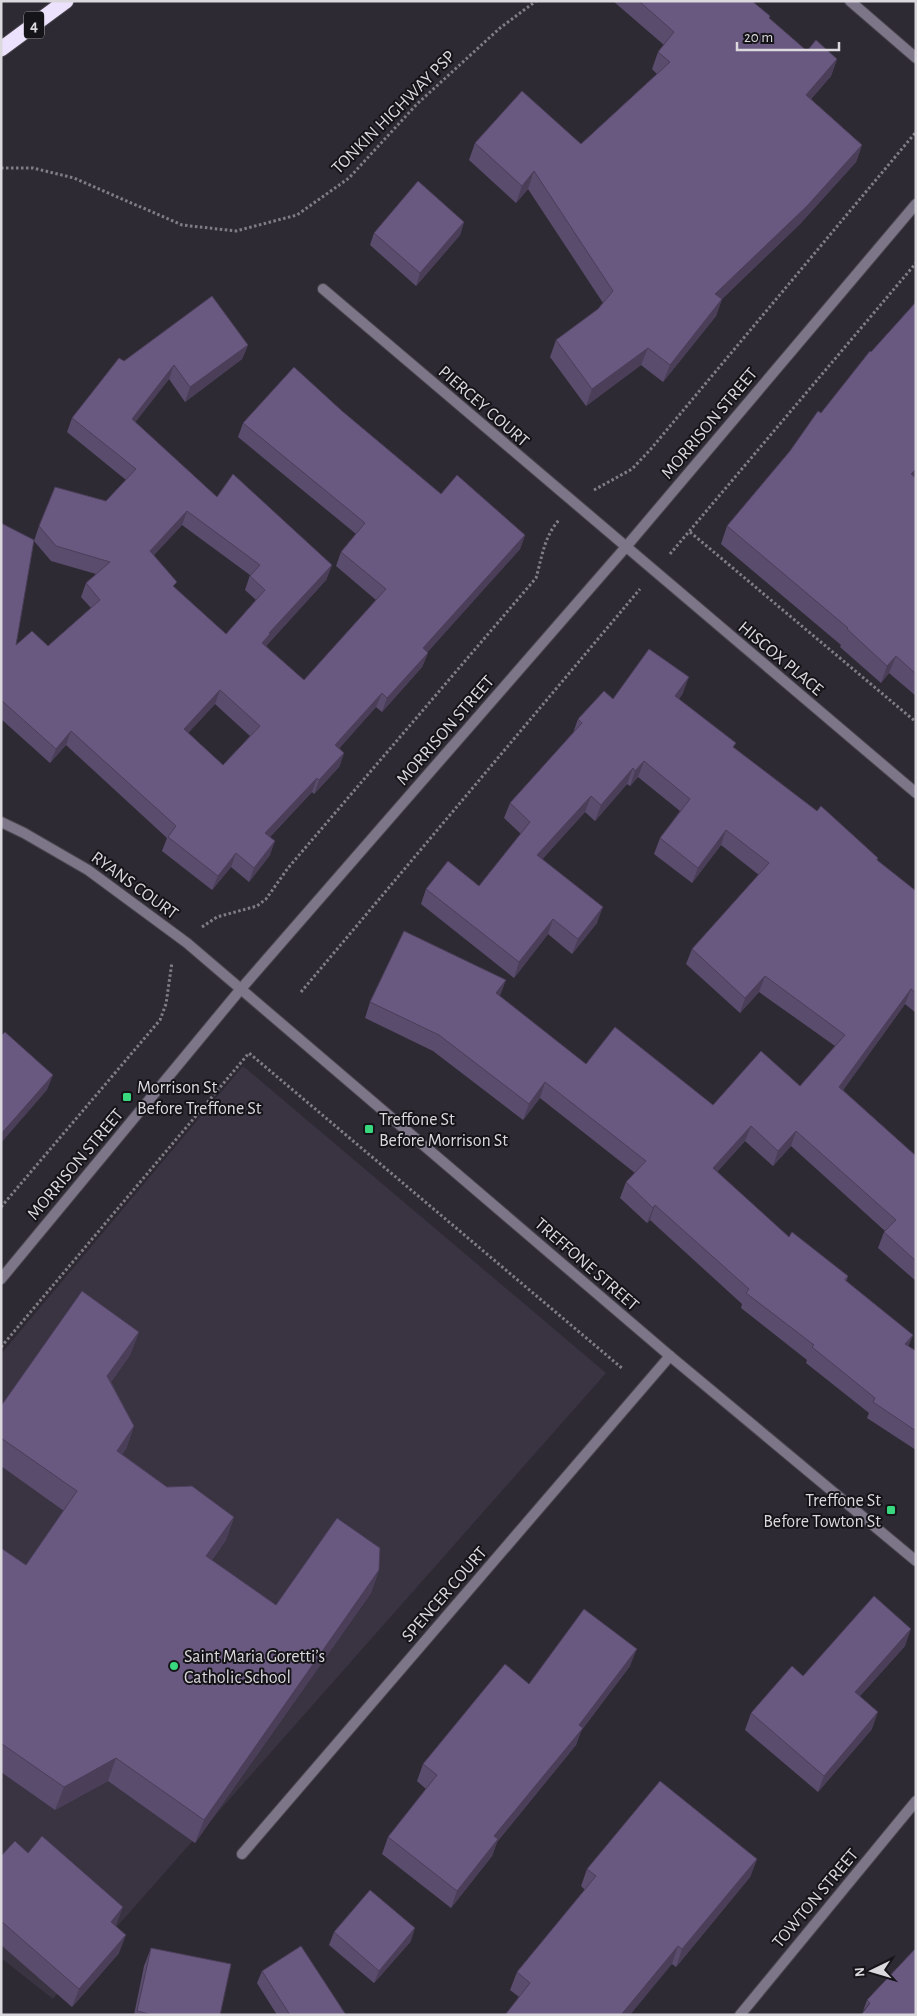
<svg xmlns="http://www.w3.org/2000/svg" width="917" height="2016" viewBox="0 0 917 2016" font-family="'Alegreya Sans',sans-serif">
  <style>
    .built { fill: #393342 }
    .lines { fill: none; stroke-linecap: round; stroke-linejoin: round }
    .minor-casing { stroke: #4a464f; stroke-width: 12 }
    .motorway-casing { stroke: #4a464f; stroke-width: 17 }
    .path { stroke: #807d85; stroke-width: 3; stroke-dasharray: 2.5 2.5; stroke-linecap: butt }
    .minor { stroke: #7d7688; stroke-width: 10 }
    .motorway { stroke: #ede2fd; stroke-width: 15 }
    .wall { fill: #5a4c6d; fill-rule: evenodd }
    .shaded-wall { fill: #4a3e59 }
    .building { fill: #69587f; stroke: #4a3e59; fill-rule: evenodd }
    .poi-dot { fill: #39d87f; stroke: #151418; stroke-width: 2 }
    .labels { text-anchor: middle; stroke-width: 4; stroke-linejoin: round; paint-order: stroke }
    .shield { fill: #151418; stroke: #a09da3; stroke-width: 1 }
    .shield-label { font-size: 16px; font-weight: bold; fill: #dbd8de }
    .street-label { font-size: 18px; fill: #dbd8de; stroke: #151418 }
    .poi-label { font-size: 18px; fill: #dbd8de; stroke: #151418; text-anchor: start }
  </style>
  <rect width="100%" height="100%" fill="#2e2a34"/>
  <!-- built -->
  <polygon class="built" points="243,1066 606,1373 53,1999 1,1958 1,1354"/>
  <g class="lines">
    <defs>
      <g id="minor">
        <polyline points="850,1 916,58"/>
        <polyline points="323,289 916,793"/>
        <polyline points="1,822 24,833 88,870 187,943 670,1356 916,1561"/>
        <polyline points="1,1279 240,990 625,548 916,204"/>
        <polyline points="242,1854 670,1356"/>
        <polyline points="740,2015 916,1801"/>
      </g>
      <polyline id="motorway" points="1,49 66,1"/>
    </defs>
    <!-- minor casing -->
    <use href="#minor" class="minor-casing"/>
    <!-- motorway casing -->
    <use href="#motorway" class="motorway-casing"/>
    <!-- path -->
    <g class="path">
      <polyline points="1,168 33,168 74,178 182,225 236,231 297,215 349,178 417,104 500,28 536,1"/>
      <polyline points="594,490 632,469 650,450 916,132"/>
      <polyline points="690,532 916,722"/>
      <polyline points="670,554 916,263"/>
      <path d="M202,927L217,917L257,906L266,899L288,868L536,578C542,557 544,537 559,520"/>
      <polyline points="301,992 640,589"/>
      <polyline points="1,1207 160,1020 166,1004 172,962"/>
      <polyline points="1,1347 249,1053 623,1369"/>
    </g>
    <!-- minor -->
    <use href="#minor" class="minor"/>
    <!-- motorway -->
    <use href="#motorway" class="motorway"/>
  </g>
  <!-- wall -->
  <g class="wall">
    <polygon points="613,1 752,1 770,16 769,18 807,51 837,59 831,76 811,99 862,145 856,162 800,224 722,299 716,316 663,382 641,365 586,406 550,357 556,340 598,309 603,303 528,189 516,203 469,160 475,143 581,144 657,74 652,69 658,52 664,45"/>
    <polygon points="464,222 460,235 416,286 370,245 374,233"/>
    <polygon points="916,302 916,696 889,673 881,683 840,647 841,645 721,544 727,526 790,451 871,352"/>
    <path d="M248,345L242,359L185,402L169,379L135,422L217,497L332,565L326,580L267,645L266,646L304,680L376,600L336,566L341,552L356,534L238,437L243,423L342,411L441,494L525,535L520,549L427,652L428,653L422,667L382,712L376,707L339,748L344,753L339,767L314,794L312,792L270,837V855L249,882L231,867L212,890L162,851L167,838L66,745L50,763L1,719V523L16,645L48,646L91,608L81,597L86,583L96,574L51,561L34,541L39,526L106,501L126,480L67,432L72,418L124,361ZM182,525L250,575L245,590L256,600L226,634L175,588L154,555ZM215,704L250,736L223,765L188,733Z"/>
    <polygon points="683,693 679,699 734,748 916,891 916,1013 905,1004 843,1090 916,1156 916,1281 878,1248 884,1232 885,1231 791,1146 773,1166 745,1141 717,1172 789,1237 848,1276 846,1282 913,1335 908,1346 916,1351 916,1450 867,1418 869,1413 806,1363 807,1360 741,1308 742,1304 650,1220 647,1223 620,1198 626,1182 635,1173 540,1098 523,1120 433,1051 365,1018 370,1002 500,996 586,1064 713,1105 800,1086 835,1046 759,992 740,1013 686,964 692,949 759,875 721,845 692,883 654,854 660,838 680,811 638,777 630,786 627,784 595,821 585,812 542,859 597,923 572,954 548,934 514,978 421,904 426,889 479,886 521,834 504,818 510,803 573,733 578,719 613,699"/>
    <polygon points="139,1332 130,1355 111,1382 134,1426 126,1449 122,1454 167,1487 234,1517 226,1540 212,1560 276,1605 379,1570 371,1593 195,1843 108,1781 55,1810 1,1772 1,1548 26,1565 64,1511 1,1466 1,1406"/>
    <polygon points="905,1646 860,1696 872,1729 818,1792 745,1730 751,1713 803,1676"/>
    <polygon points="630,1666 581,1731 576,1745 497,1842 492,1856 451,1908 382,1854 388,1837 426,1789 417,1781 423,1764 529,1684"/>
    <polygon points="28,1853 116,1926 119,1953 72,2007 1,1945 1,1856"/>
    <polygon points="757,1859 750,1877 676,1967 672,1964 519,1997 510,1990 517,1972 585,1890 581,1886 587,1869"/>
    <polygon points="334,1932 411,1941 374,1983 329,1945"/>
    <polygon points="151,1948 220,2015 134,2015 144,1966"/>
    <polygon points="916,1948 863,2011 867,2000"/>
    <polygon points="262,1971 346,2015 277,2015 257,1983"/>
  </g>
  <!-- shaded-wall -->
  <g class="shaded-wall">
    <polygon points="837,59 831,76 800,112 806,95"/>
    <polygon points="862,145 856,162 800,224 709,311 715,294"/>
    <polygon points="534,171 528,189 516,203 522,186"/>
    <polygon points="464,222 460,235 416,286 420,273"/>
    <polygon points="722,299 716,316 663,382 670,365"/>
    <polygon points="248,345 242,359 185,402 190,387"/>
    <polygon points="648,348 641,365 586,406 592,389"/>
    <polygon points="174,365 169,379 127,433 132,419"/>
    <polygon points="916,469 916,478 911,474"/>
    <polygon points="187,511 182,525 144,565 150,551"/>
    <polygon points="525,535 520,549 418,663 423,648"/>
    <polygon points="332,565 326,580 267,645 265,648 262,643 269,633"/>
    <polygon points="428,653 422,667 382,712 387,698"/>
    <polygon points="896,656 889,673 881,683 887,666"/>
    <polygon points="689,677 683,693 670,711 675,696"/>
    <polygon points="220,690 215,704 178,744 184,729"/>
    <polygon points="382,693 376,707 330,759 335,745"/>
    <polygon points="71,731 66,745 50,763 56,749"/>
    <polygon points="344,753 339,767 314,794 319,780"/>
    <polygon points="644,761 638,777 630,786 635,771"/>
    <polygon points="633,768 627,784 595,821 601,805"/>
    <polygon points="317,778 312,792 260,847 265,833"/>
    <polygon points="591,796 585,812 532,871 537,855"/>
    <polygon points="726,830 721,845 692,883 698,868"/>
    <polygon points="275,841 270,855 249,882 254,868"/>
    <polygon points="236,853 231,867 212,890 218,876"/>
    <polygon points="603,907 597,923 572,954 578,939"/>
    <polygon points="553,919 548,934 514,978 519,962"/>
    <polygon points="765,976 759,992 740,1013 745,998"/>
    <polygon points="506,980 500,996 496,993"/>
    <polygon points="911,989 905,1004 834,1103 839,1087"/>
    <polygon points="53,1075 47,1090 1,1143 1,1134"/>
    <polygon points="545,1082 540,1098 523,1120 529,1104"/>
    <polygon points="751,1126 745,1141 707,1183 713,1168"/>
    <polygon points="796,1131 791,1146 773,1166 778,1151"/>
    <polygon points="655,1205 650,1220 647,1223 653,1208"/>
    <polygon points="139,1332 130,1355 99,1399 107,1376"/>
    <polygon points="913,1335 907,1350 905,1344"/>
    <polygon points="134,1426 126,1449 109,1474 117,1451"/>
    <polygon points="234,1517 226,1540 198,1579 206,1556"/>
    <polygon points="379,1570 371,1593 195,1843 204,1820"/>
    <polygon points="911,1629 905,1646 849,1708 855,1692"/>
    <polygon points="637,1649 630,1666 581,1731 576,1745 497,1842 492,1856 451,1908 457,1891 494,1836 579,1725"/>
    <polygon points="878,1712 872,1729 818,1792 824,1776"/>
    <polygon points="116,1758 108,1781 55,1810 64,1787"/>
    <polygon points="757,1859 750,1877 676,1967 682,1949"/>
    <polygon points="123,1907 116,1926 104,1940 111,1922"/>
    <polygon points="415,1928 411,1941 374,1983 379,1971"/>
    <polygon points="126,1935 119,1953 72,2007 79,1989"/>
    <polygon points="678,1946 672,1964 630,2015 621,2015"/>
  </g>
  <!-- building -->
  <g class="building">
    <polygon points="639,1 752,1 770,16 769,18 807,51 816,40 837,59 806,95 862,145 807,206 715,294 722,299 670,365 648,348 592,389 556,340 598,309 613,291 534,171 522,186 475,143 522,91 581,144 670,62 658,52 674,32"/>
    <polygon points="418,181 464,222 420,273 374,233"/>
    <path d="M212,296L248,345L190,387L174,365L132,419L217,497L233,474L332,565L269,633L270,634L262,643L304,680L386,589L341,552L365,523L243,423L294,367L342,411L441,494L457,475L525,535L423,648L428,653L387,698L382,693L335,745L344,753L319,780L317,778L265,833L275,841L254,868L236,853L218,876L168,837L176,826L71,731L56,749L1,700V523L34,540L16,645L32,631L48,646L100,600L86,583L110,562L56,546L39,526L55,487L106,501L136,469L72,418L119,358L124,361ZM187,511L260,565L250,576L265,590L226,634L173,586L177,582L150,551ZM220,690L260,726L223,765L184,729Z"/>
    <polygon points="916,302 916,469 911,474 916,478 916,674 896,656 887,666 847,629 848,628 727,526 790,451 818,411 821,413 870,351 871,352"/>
    <polygon points="649,649 689,677 675,696 736,743 733,747 817,811 821,806 878,858 877,860 916,891 916,993 911,989 839,1087 916,1156 916,1261 884,1232 896,1220 796,1131 778,1151 751,1126 713,1168 789,1237 792,1232 848,1276 845,1280 913,1335 905,1344 916,1351 916,1431 873,1402 875,1398 812,1347 814,1345 746,1293 749,1289 655,1205 653,1208 626,1182 646,1161 545,1082 529,1104 439,1035 370,1002 404,931 506,980 496,993 586,1064 615,1027 713,1105 761,1051 800,1086 845,1035 765,976 745,998 692,949 769,863 726,830 698,868 660,838 690,799 644,761 635,771 633,768 601,805 591,796 537,855 603,907 578,939 553,919 519,962 426,889 448,861 479,886 530,822 510,803 582,723 578,719 604,691 613,699"/>
    <polygon points="5,1032 53,1075 1,1134 1,1036"/>
    <polygon points="82,1291 139,1332 107,1376 134,1426 117,1451 167,1487 192,1486 234,1517 206,1556 276,1605 337,1518 380,1548 379,1570 204,1820 116,1758 64,1787 2,1744 1,1742 1,1548 26,1565 77,1491 1,1438 1,1406"/>
    <polygon points="874,1596 911,1629 855,1692 878,1712 824,1776 751,1713 792,1666 803,1676"/>
    <polygon points="584,1609 637,1649 579,1725 583,1728 494,1836 498,1839 457,1891 388,1837 437,1775 423,1764 505,1664 529,1684"/>
    <polygon points="660,1781 757,1859 682,1949 678,1946 621,2015 505,2015 530,1983 517,1972 596,1876 587,1869"/>
    <polygon points="42,1836 123,1907 111,1922 126,1935 79,1989 1,1921 1,1856 15,1841 28,1853"/>
    <polygon points="370,1890 415,1928 379,1971 334,1932"/>
    <polygon points="301,1946 346,2015 290,2015 262,1971"/>
    <polygon points="151,1948 231,1964 220,2015 153,2015 137,2011"/>
    <polygon points="916,1948 916,2015 861,2015 870,2003 867,2000"/>
  </g>
  <!-- markers -->
  <g class="poi-dot">
    <rect x="122" y="1092" width="10" height="10" rx="2.5"/>
    <rect x="364" y="1124" width="10" height="10" rx="2.5"/>
    <rect x="886" y="1505" width="10" height="10" rx="2.5"/>
    <circle cx="174" cy="1666" r="5"/>
  </g>
  <g class="labels">
    <!-- shield labels -->
    <rect class="shield" x="24" y="11.5" width="20" height="27" rx="4"/>
    <g class="shield-label">
      <text x="34" y="31">4</text>
    </g>
    <!-- street labels -->
    <g class="street-label">
      <text transform="translate(393 112) rotate(-45)" y="6">TONKIN HIGHWAY PSP</text>
      <text transform="translate(484 406) rotate(41)" y="6">PIERCEY COURT</text>
      <text transform="translate(709 423) rotate(-50)" y="6">MORRISON STREET</text>
      <text transform="translate(781 658) rotate(40)" y="6">HISCOX PLACE</text>
      <text transform="translate(445 730) rotate(-49)" y="6">MORRISON STREET</text>
      <text transform="translate(135 885) rotate(36)" y="6">RYANS COURT</text>
      <text transform="translate(75 1164) rotate(-50)" y="6">MORRISON STREET</text>
      <text transform="translate(587 1264) rotate(41)" y="6">TREFFONE STREET</text>
      <text transform="translate(444 1594) rotate(-49)" y="6">SPENCER COURT</text>
      <text transform="translate(815 1898) rotate(-50)" y="6">TOWTON STREET</text>
    </g>
    <!-- poi labels -->
    <g class="poi-label">
      <text x="137" y="1093">Morrison St<tspan x="137" dy="21">Before Treffone St</tspan></text>
      <text x="379" y="1125">Treffone St<tspan x="379" dy="21">Before Morrison St</tspan></text>
      <text x="881" y="1506" text-anchor="end">Treffone St<tspan x="881" dy="21">Before Towton St</tspan></text>
      <text x="184" y="1662">Saint Maria Goretti’s<tspan x="184" dy="21">Catholic School</tspan></text>
    </g>
  </g>
  <!-- border -->
  <rect width="917" height="2016" fill="none" stroke="#dbd8de" stroke-width="5"/>
  <!-- north arrow -->
  <g transform="translate(872 1971) rotate(265)" stroke="#151418" stroke-width="4" paint-order="stroke">
  <path d="M0-4L9 19L0 12L-9 19Z" fill="#dbd8de"/>
  <text y="-8" font-size="14" font-weight="bold" text-anchor="middle" fill="#dbd8de">N</text>
  </g>
  <!-- scale -->
  <path d="M737 42v8h102v-8" fill="none" stroke="#dbd8de" stroke-width="2.5"/>
  <text x="744" y="42" font-size="15" fill="#dbd8de" stroke="#151418" stroke-width="4" paint-order="stroke">20 m</text>
</svg>
